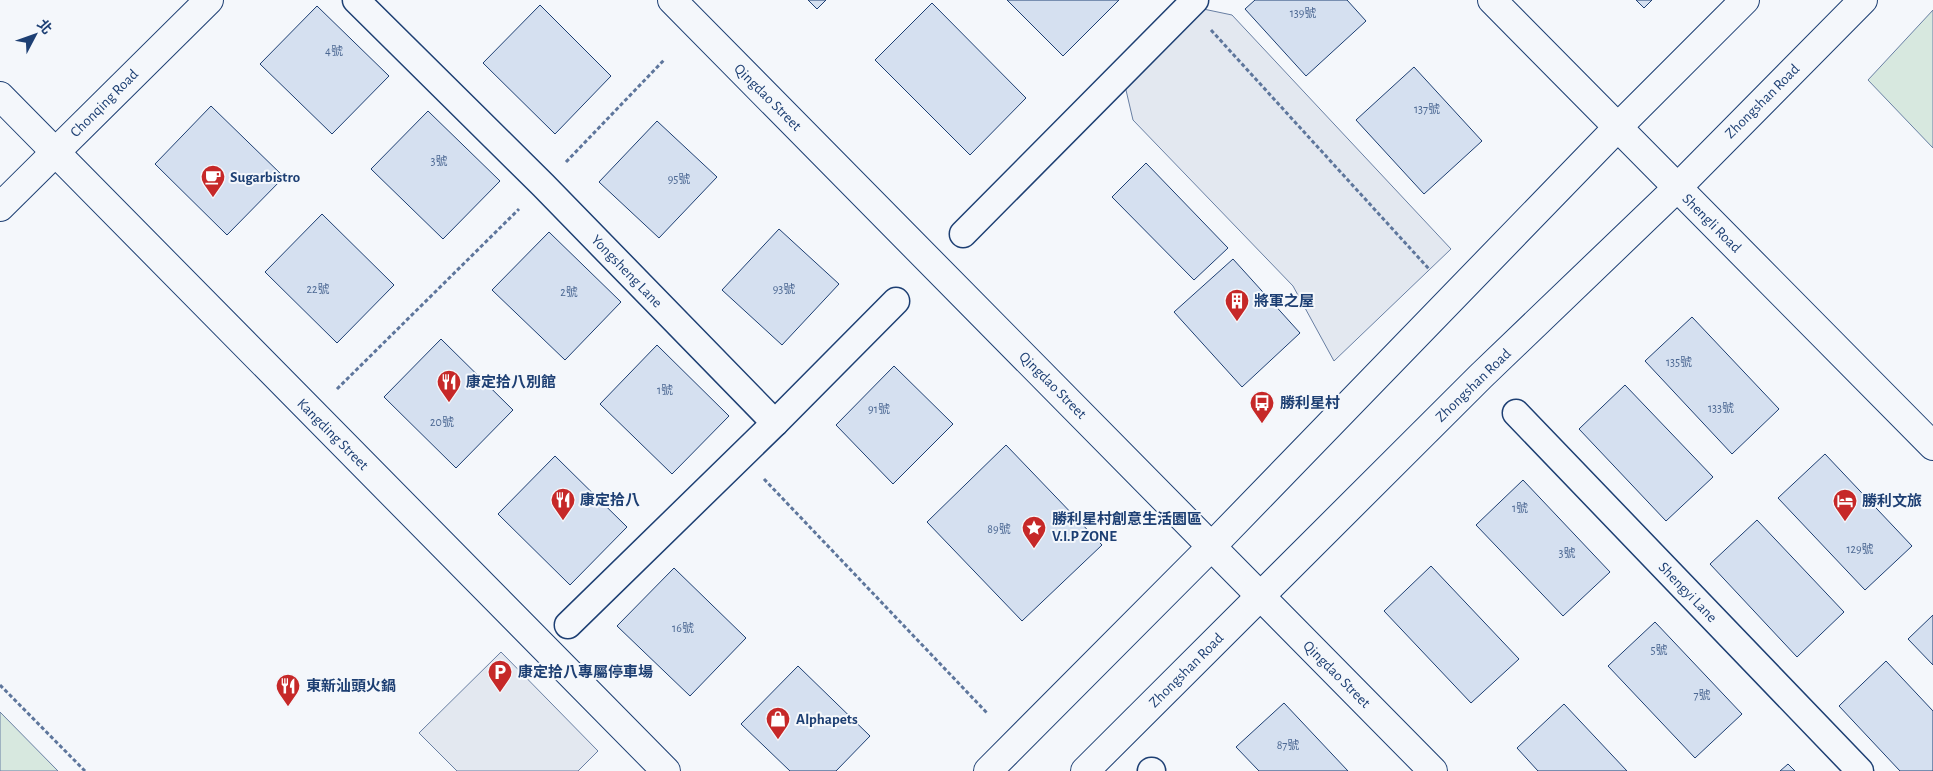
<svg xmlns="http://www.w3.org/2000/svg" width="1933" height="771" viewBox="0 0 1933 771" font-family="'Alegreya Sans','Noto Sans TC',sans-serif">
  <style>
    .green { fill: #d7e8df; stroke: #687fa3 }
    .parking { fill: #e3e8f0; stroke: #687fa3 }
    .building { fill: #d5e0f0; stroke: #1d3f73 }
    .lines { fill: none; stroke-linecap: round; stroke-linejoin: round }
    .pedestrian-casing { stroke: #1d3f73; stroke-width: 29 }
    .minor-casing { stroke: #1d3f73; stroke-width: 30 }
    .tertiary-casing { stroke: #1d3f73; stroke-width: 30 }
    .primary-casing { stroke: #1d3f73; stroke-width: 30 }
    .path { stroke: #5e769c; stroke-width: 3; stroke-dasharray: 4 2.5; stroke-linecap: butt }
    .pedestrian { stroke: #f4f7fb; stroke-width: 26 }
    .minor { stroke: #f4f7fb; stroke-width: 28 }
    .tertiary { stroke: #f4f7fb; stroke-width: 28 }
    .primary { stroke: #f4f7fb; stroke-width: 28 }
    .labels { text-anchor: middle; stroke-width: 4; stroke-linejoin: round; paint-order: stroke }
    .number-label { font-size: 12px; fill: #4b6792 }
    .street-label { font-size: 15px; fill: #1d3f73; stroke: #f4f7fb }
    .poi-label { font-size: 15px; font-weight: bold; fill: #1d3f73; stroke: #f4f7fb; text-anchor: start }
  </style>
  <rect width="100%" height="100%" fill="#f4f7fb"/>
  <!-- green -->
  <g class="green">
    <polygon points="1933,10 1933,148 1868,80"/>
    <polygon points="0,712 58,771 0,771"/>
  </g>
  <!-- parking -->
  <g class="parking">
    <polygon points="1189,6 1232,15 1451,249 1334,361 1293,286 1133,120 1122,73"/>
    <polygon points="501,652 598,751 578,771 457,771 419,733"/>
  </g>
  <!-- building -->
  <g class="building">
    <polygon points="808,0 826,0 817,9"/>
    <polygon points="1007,0 1119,0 1063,56"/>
    <polygon points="1255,0 1347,0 1366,21 1306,76 1245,9"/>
    <polygon points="1636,0 1652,0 1644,8"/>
    <polygon points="932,3 1026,98 970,155 875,60"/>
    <polygon points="540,5 611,76 555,134 483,63"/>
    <polygon points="317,6 389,76 332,134 260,64"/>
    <polygon points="1414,67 1482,141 1424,194 1356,120"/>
    <polygon points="211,106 284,177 227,235 155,164"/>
    <polygon points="428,111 500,181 443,239 371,169"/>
    <polygon points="657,121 717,177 659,238 599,182"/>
    <polygon points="1146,163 1228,248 1194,280 1112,197"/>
    <polygon points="322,214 394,285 337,343 265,272"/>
    <polygon points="779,229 839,284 782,345 722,290"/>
    <polygon points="549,232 621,302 565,360 492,290"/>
    <polygon points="1233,259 1300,333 1242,387 1174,312"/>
    <polygon points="1692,317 1779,409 1732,454 1645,361"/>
    <polygon points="441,339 513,410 456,468 384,397"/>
    <polygon points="657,345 729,416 672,474 600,404"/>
    <polygon points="894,366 953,424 893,484 836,425"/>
    <polygon points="1625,385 1713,477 1666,521 1579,429"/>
    <polygon points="1006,445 1102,545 1022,621 927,522"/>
    <polygon points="1825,454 1912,546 1865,590 1778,498"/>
    <polygon points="555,456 627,527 570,585 498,514"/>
    <polygon points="1523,480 1610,572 1563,616 1476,525"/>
    <polygon points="1757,520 1844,612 1797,657 1710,564"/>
    <polygon points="1431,566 1519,659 1471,703 1384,611"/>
    <polygon points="674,568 746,638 690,696 617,626"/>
    <polygon points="1933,615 1933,665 1908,639"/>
    <polygon points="1655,622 1742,714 1695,758 1608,666"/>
    <polygon points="1886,661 1933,711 1933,771 1900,771 1839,706"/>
    <polygon points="798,666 870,736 836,771 790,771 741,724"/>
    <polygon points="1284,703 1348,771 1259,771 1236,747"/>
    <polygon points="1564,704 1627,771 1538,771 1517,748"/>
    <polygon points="1788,764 1795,771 1780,771"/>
  </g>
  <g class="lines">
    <defs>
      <g id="pedestrian">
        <polyline points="356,0 543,185 775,423 896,301"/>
        <polyline points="963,234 1195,0"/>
        <polyline points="1516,413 1860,771"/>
        <polyline points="568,625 775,423"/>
        <polyline points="1151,771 1152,771"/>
      </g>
      <g id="minor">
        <polyline points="672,0 1433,771"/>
        <polyline points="0,96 666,771"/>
        <polyline points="0,207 209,0"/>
      </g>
      <g id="tertiary">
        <polyline points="988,771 1211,547 1618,127 1745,0"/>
        <polyline points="1085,771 1481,376 1678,187 1863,0"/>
      </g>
      <polyline id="primary" points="1492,0 1933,446"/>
    </defs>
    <!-- pedestrian casing -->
    <use href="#pedestrian" class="pedestrian-casing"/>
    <!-- minor casing -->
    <use href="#minor" class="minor-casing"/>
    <!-- tertiary casing -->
    <use href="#tertiary" class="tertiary-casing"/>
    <!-- primary casing -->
    <use href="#primary" class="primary-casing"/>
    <!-- path -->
    <g class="path">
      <polyline points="1211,30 1429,269"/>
      <polyline points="566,162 664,60"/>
      <polyline points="337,389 519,209"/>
      <polyline points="764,479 987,713"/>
      <polyline points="0,685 85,771"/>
    </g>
    <!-- pedestrian -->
    <use href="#pedestrian" class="pedestrian"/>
    <!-- minor -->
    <use href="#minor" class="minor"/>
    <!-- tertiary -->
    <use href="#tertiary" class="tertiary"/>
    <!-- primary -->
    <use href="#primary" class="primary"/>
  </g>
  <!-- icons -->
  <defs>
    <symbol id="cafe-pin" viewBox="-11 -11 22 30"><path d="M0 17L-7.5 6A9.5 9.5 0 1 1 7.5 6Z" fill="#c62828" stroke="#f4f7fb"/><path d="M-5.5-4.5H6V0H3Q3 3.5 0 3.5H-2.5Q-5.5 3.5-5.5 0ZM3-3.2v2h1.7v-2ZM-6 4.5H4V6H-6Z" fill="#fff"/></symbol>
    <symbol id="building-pin" viewBox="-11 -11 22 30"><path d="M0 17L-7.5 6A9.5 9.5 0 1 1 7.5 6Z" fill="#c62828" stroke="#f4f7fb"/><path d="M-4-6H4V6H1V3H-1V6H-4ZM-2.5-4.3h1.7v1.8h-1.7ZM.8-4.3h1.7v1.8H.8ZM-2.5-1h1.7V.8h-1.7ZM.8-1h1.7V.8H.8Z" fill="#fff"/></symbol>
    <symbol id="restaurant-pin" viewBox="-11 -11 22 30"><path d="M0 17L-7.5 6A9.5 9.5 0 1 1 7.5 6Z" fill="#c62828" stroke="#f4f7fb"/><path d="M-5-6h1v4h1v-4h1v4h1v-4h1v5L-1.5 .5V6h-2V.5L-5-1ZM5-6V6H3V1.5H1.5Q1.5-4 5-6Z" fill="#fff"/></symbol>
    <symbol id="bus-pin" viewBox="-11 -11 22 30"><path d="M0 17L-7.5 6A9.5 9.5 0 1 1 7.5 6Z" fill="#c62828" stroke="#f4f7fb"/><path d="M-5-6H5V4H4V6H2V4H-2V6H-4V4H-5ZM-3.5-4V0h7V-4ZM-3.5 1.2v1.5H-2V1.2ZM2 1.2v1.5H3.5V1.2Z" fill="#fff"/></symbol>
    <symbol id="hotel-pin" viewBox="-11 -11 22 30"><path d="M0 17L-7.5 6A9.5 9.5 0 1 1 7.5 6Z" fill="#c62828" stroke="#f4f7fb"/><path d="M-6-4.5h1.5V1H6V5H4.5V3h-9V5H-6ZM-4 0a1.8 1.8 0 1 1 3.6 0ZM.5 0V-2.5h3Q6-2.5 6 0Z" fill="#fff"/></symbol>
    <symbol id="sight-pin" viewBox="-11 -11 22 30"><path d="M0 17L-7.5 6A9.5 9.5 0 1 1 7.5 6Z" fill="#c62828" stroke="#f4f7fb"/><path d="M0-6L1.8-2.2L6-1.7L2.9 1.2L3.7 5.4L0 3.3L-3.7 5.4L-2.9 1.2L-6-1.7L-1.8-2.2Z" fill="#fff"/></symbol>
    <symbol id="parking-pin" viewBox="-11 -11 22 30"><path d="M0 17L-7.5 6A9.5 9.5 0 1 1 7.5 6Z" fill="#c62828" stroke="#f4f7fb"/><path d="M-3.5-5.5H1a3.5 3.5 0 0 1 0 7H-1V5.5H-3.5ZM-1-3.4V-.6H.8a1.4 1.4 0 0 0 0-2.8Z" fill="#fff"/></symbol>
    <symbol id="shop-pin" viewBox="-11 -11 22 30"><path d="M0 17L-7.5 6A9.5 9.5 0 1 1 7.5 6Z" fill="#c62828" stroke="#f4f7fb"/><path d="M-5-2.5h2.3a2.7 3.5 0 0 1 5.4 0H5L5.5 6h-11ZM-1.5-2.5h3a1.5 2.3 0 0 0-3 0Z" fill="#fff"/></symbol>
  </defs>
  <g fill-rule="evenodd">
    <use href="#cafe-pin" x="199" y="163" width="28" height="38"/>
    <use href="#building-pin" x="1223" y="287" width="28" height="38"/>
    <use href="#restaurant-pin" x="435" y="368" width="28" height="38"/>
    <use href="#bus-pin" x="1248" y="389" width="28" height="38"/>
    <use href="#restaurant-pin" x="549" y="486" width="28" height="38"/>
    <use href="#hotel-pin" x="1831" y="487" width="28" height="38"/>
    <use href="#sight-pin" x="1020" y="514" width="28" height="38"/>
    <use href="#parking-pin" x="486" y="658" width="28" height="38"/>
    <use href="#restaurant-pin" x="274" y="672" width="28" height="38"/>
    <use href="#shop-pin" x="764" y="705" width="28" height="38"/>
  </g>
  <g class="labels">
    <!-- number labels -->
    <g class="number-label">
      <text x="1303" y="17">139號</text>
      <text x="334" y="55">4號</text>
      <text x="1427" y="113">137號</text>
      <text x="439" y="165">3號</text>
      <text x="679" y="183">95號</text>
      <text x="318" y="293">22號</text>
      <text x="784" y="293">93號</text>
      <text x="569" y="296">2號</text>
      <text x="1679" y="366">135號</text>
      <text x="665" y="394">1號</text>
      <text x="1721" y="412">133號</text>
      <text x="879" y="413">91號</text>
      <text x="442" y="426">20號</text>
      <text x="1520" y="512">1號</text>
      <text x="999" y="533">89號</text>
      <text x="1860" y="553">129號</text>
      <text x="1567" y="557">3號</text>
      <text x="683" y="632">16號</text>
      <text x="1659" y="654">5號</text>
      <text x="1702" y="699">7號</text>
      <text x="1288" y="749">87號</text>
    </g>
    <!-- street labels -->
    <g class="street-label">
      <text transform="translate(768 97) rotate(45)" y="5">Qingdao Street</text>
      <text transform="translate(1762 101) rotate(-45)" y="5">Zhongshan Road</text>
      <text transform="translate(104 103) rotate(-45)" y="5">Chonqing Road</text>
      <text transform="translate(1712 223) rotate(45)" y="5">Shengli Road</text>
      <text transform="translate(627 271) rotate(46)" y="5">Yongsheng Lane</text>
      <text transform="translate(1053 385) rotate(45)" y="5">Qingdao Street</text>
      <text transform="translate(1473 385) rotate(-44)" y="5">Zhongshan Road</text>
      <text transform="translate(333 434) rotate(45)" y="5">Kangding Street</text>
      <text transform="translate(1688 592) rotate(46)" y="5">Shengyi Lane</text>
      <text transform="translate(1186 670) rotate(-45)" y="5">Zhongshan Road</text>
      <text transform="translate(1337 674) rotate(45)" y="5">Qingdao Street</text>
    </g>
    <!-- poi labels -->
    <g class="poi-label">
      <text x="230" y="182">Sugarbistro</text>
      <text x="1254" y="306">將軍之屋</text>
      <text x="466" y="387">康定拾八別館</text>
      <text x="1280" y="408">勝利星村</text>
      <text x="580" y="505">康定拾八</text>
      <text x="1862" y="506">勝利文旅</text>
      <text x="1052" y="524">勝利星村創意生活園區<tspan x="1052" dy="17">V.I.P ZONE</tspan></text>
      <text x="518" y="677">康定拾八專屬停車場</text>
      <text x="306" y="691">東新汕頭火鍋</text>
      <text x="796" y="724">Alphapets</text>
    </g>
  </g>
  <!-- north arrow -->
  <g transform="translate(35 35) rotate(49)" stroke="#f4f7fb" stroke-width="4" paint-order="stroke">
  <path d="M0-4L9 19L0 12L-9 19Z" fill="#1d3f73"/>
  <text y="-8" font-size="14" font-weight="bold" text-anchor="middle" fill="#1d3f73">北</text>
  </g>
</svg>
